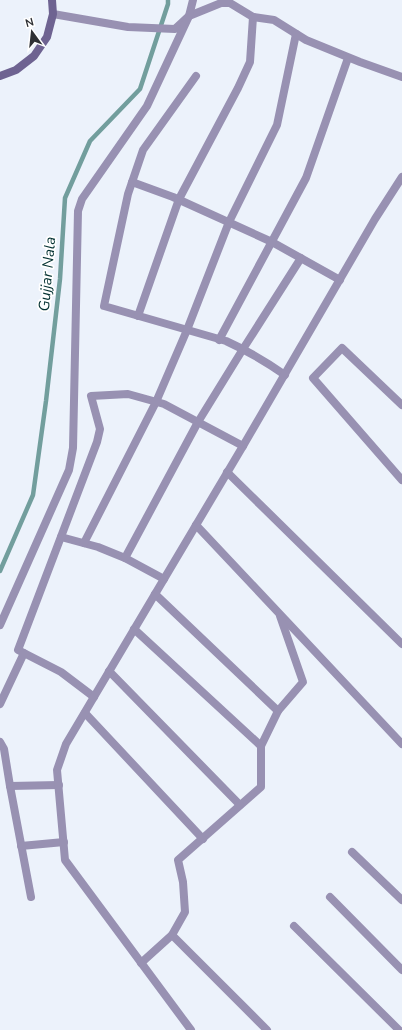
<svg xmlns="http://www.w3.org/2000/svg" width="402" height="1030" viewBox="0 0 402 1030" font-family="'Nunito Sans',sans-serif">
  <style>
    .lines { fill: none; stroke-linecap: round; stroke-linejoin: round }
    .stream { stroke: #729e9d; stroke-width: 4.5 }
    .service { stroke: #9891b2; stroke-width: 8 }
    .minor { stroke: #9891b2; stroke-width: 8 }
    .secondary { stroke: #6e6391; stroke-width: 8 }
    .labels { text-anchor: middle; stroke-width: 3.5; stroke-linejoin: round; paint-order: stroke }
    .water-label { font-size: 15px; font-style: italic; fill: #033131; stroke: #fff }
  </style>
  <rect width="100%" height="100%" fill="#ecf2fb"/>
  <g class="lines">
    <!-- stream -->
    <polyline class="stream" points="0,571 33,495 46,401 60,279 65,198 90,141 140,89 168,4 168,0"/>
    <!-- service -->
    <g class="service">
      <path d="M196,76L143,150L128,194L104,306L226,341C248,351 265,361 285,375"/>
      <polyline points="132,182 173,197 272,242 340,280"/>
      <polyline points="138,316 179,199 238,88 250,62 253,17"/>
      <polyline points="219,340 306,178 348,58"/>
      <polyline points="61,537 98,547 125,558 164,579"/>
      <polyline points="84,543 156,402 187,330 229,222 277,125 296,34"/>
      <polyline points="125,558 198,422 243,349 301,258"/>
      <polyline points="94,697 61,672 18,650 97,442 100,429 91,396 128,394 164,404 243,446"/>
      <polyline points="0,704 24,653"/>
      <polyline points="0,742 4,749 10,786 31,897"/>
      <polyline points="10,786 59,785"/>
      <polyline points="21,846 64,842"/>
    </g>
    <!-- minor -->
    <g class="minor">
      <polyline points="53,14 128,27 175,29 189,16 221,3 230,3 253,17 274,20 306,40 360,62 402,77"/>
      <polyline points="402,405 342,348 313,378 402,480"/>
      <polyline points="227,472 402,644"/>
      <polyline points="196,525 402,744"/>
      <polyline points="155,594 278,711 261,746"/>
      <polyline points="0,625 69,470 73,448 78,211 82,199 147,106 189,16 193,0"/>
      <polyline points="134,629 261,746 261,787 178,860 183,882 185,912 172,935 141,963"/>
      <polyline points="109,671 240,805"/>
      <polyline points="278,711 303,682 280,616"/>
      <polyline points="85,713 203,839"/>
      <polyline points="352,852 402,900"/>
      <polyline points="330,897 402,970"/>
      <polyline points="294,926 399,1030"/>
      <polyline points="172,935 267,1030"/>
      <polyline points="191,1030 65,860 57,770 66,744 243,446 375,219 402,177"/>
    </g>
    <!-- secondary -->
    <polyline class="secondary" points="0,76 16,70 34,56 47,37 53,14 52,0"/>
  </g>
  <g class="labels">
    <!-- water labels -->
    <g class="water-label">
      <text transform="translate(47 274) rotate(-85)" y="5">Gujjar Nala</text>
    </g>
  </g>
  <!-- north arrow -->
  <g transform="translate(32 32) rotate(345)" stroke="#ffffff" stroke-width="3" paint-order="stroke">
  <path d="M0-3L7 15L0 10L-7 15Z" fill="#2e3034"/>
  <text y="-6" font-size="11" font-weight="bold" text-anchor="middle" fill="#2e3034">N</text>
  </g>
</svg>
